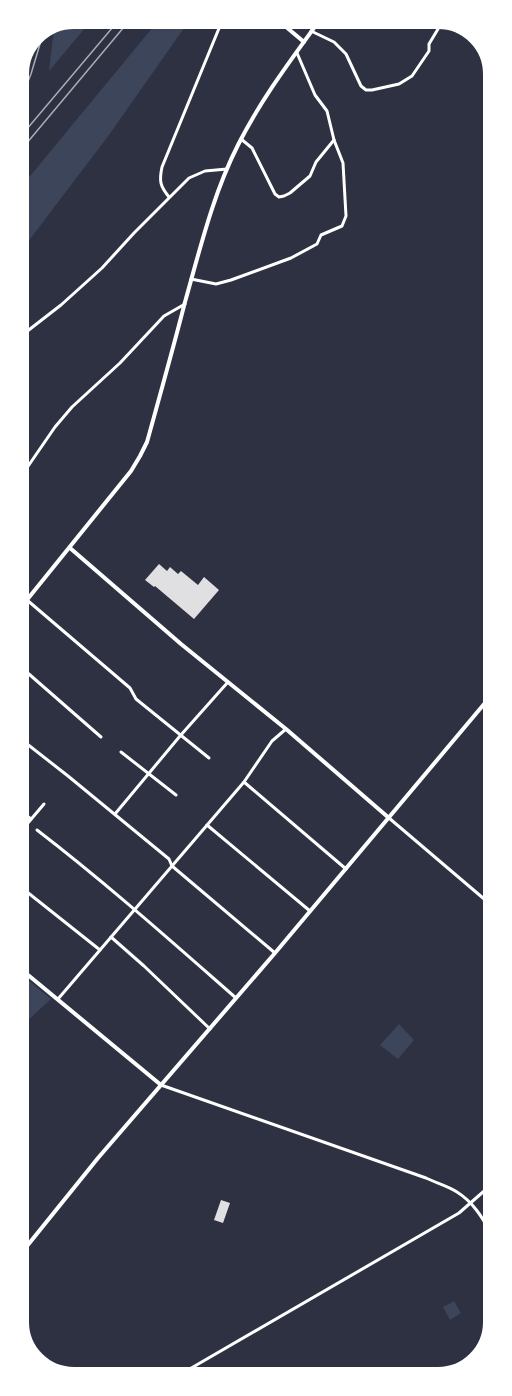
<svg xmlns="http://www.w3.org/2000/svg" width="512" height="1396" viewBox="0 0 512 1396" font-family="'Times New Roman',serif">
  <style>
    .green { fill: #3c4559 }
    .building { fill: #e0e0e3 }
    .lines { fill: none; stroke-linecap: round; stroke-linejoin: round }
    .minor { stroke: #fff; stroke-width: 3 }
    .tertiary { stroke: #fff; stroke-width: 4 }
    .rail { stroke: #abadb3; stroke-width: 1.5 }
    .rim { fill: none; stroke: #fff; stroke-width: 2 }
  </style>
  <rect width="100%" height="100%" fill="#2d3142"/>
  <!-- green -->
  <g class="green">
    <polygon points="74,21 91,21 49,71 54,29"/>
    <polygon points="158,21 189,21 109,135 21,251 21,187"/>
    <polygon points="22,975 51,999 26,1022 22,1023"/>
    <polygon points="399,1024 414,1040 398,1059 380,1045"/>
    <polygon points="454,1301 461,1313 450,1320 443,1307"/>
  </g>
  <!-- building -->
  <g class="building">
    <polygon points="159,564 167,571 170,567 178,574 181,571 198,585 204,577 219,590 194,619 155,586 154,587 145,580"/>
    <polygon points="221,1200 230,1203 223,1223 214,1220"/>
  </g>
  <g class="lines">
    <!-- minor -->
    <g class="minor">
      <polyline points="311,31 334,42 346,54 361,86 366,90 372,90 399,84 412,76 429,51 429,44 438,29 440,21"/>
      <polyline points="241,139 252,148 275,194 279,197 284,196 290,193 310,176 316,162 334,140"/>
      <path d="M169,197C160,186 159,181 162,167L222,21"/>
      <polyline points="191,279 216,284 231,280 291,258 317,244 321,235 342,226 346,216 343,163 334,140 327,111 315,95 297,53"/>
      <polyline points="21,336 61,305 102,268 134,233 189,178 205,171 227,169"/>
      <polyline points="22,475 55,427 72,407 120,363 164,316 185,304"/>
      <polyline points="27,600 130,688 136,699 209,758"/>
      <polyline points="22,668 101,737"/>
      <polyline points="22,740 68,776 169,859 172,866 275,953"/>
      <polyline points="121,752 176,795"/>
      <polyline points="244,782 346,869"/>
      <polyline points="22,812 31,819"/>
      <polyline points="115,814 180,736 228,682"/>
      <polyline points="389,818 490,904"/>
      <polyline points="207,825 310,911"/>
      <polyline points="22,830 44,804"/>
      <path d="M37,830C106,883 171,941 236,998"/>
      <polyline points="22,888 100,950"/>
      <polyline points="111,937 144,966 210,1029"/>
      <polyline points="58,999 244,782 272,741 286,729"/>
      <path d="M161,1085L426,1178C436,1183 448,1186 457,1192C473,1202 482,1217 491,1233"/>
      <polyline points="181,1374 459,1213 491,1185"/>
    </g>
    <!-- tertiary -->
    <g class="tertiary">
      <polyline points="279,21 304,42"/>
      <polyline points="70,548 181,644 286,729 389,818"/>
      <path d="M22,606L131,471L140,456L147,442C160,395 173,349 185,302C200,249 213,194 238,145C260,101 290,61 319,21"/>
      <polyline points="22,970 161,1085"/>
      <polyline points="23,1251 98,1158 275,953 490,697"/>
    </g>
    <!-- rail -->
    <g class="rail">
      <polyline points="21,99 31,74 43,34"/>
      <polyline points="21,136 118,21"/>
      <polyline points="21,150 129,21"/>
    </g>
  </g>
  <!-- crop -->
  <path d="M0 0H512V1396H0ZM74 28H438A46 46 0 0 1 484 74V1322A46 46 0 0 1 438 1368H74A46 46 0 0 1 28 1322V74A46 46 0 0 1 74 28Z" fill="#fff" fill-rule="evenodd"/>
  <path class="rim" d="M74 28H438A46 46 0 0 1 484 74V1322A46 46 0 0 1 438 1368H74A46 46 0 0 1 28 1322V74A46 46 0 0 1 74 28Z"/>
</svg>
